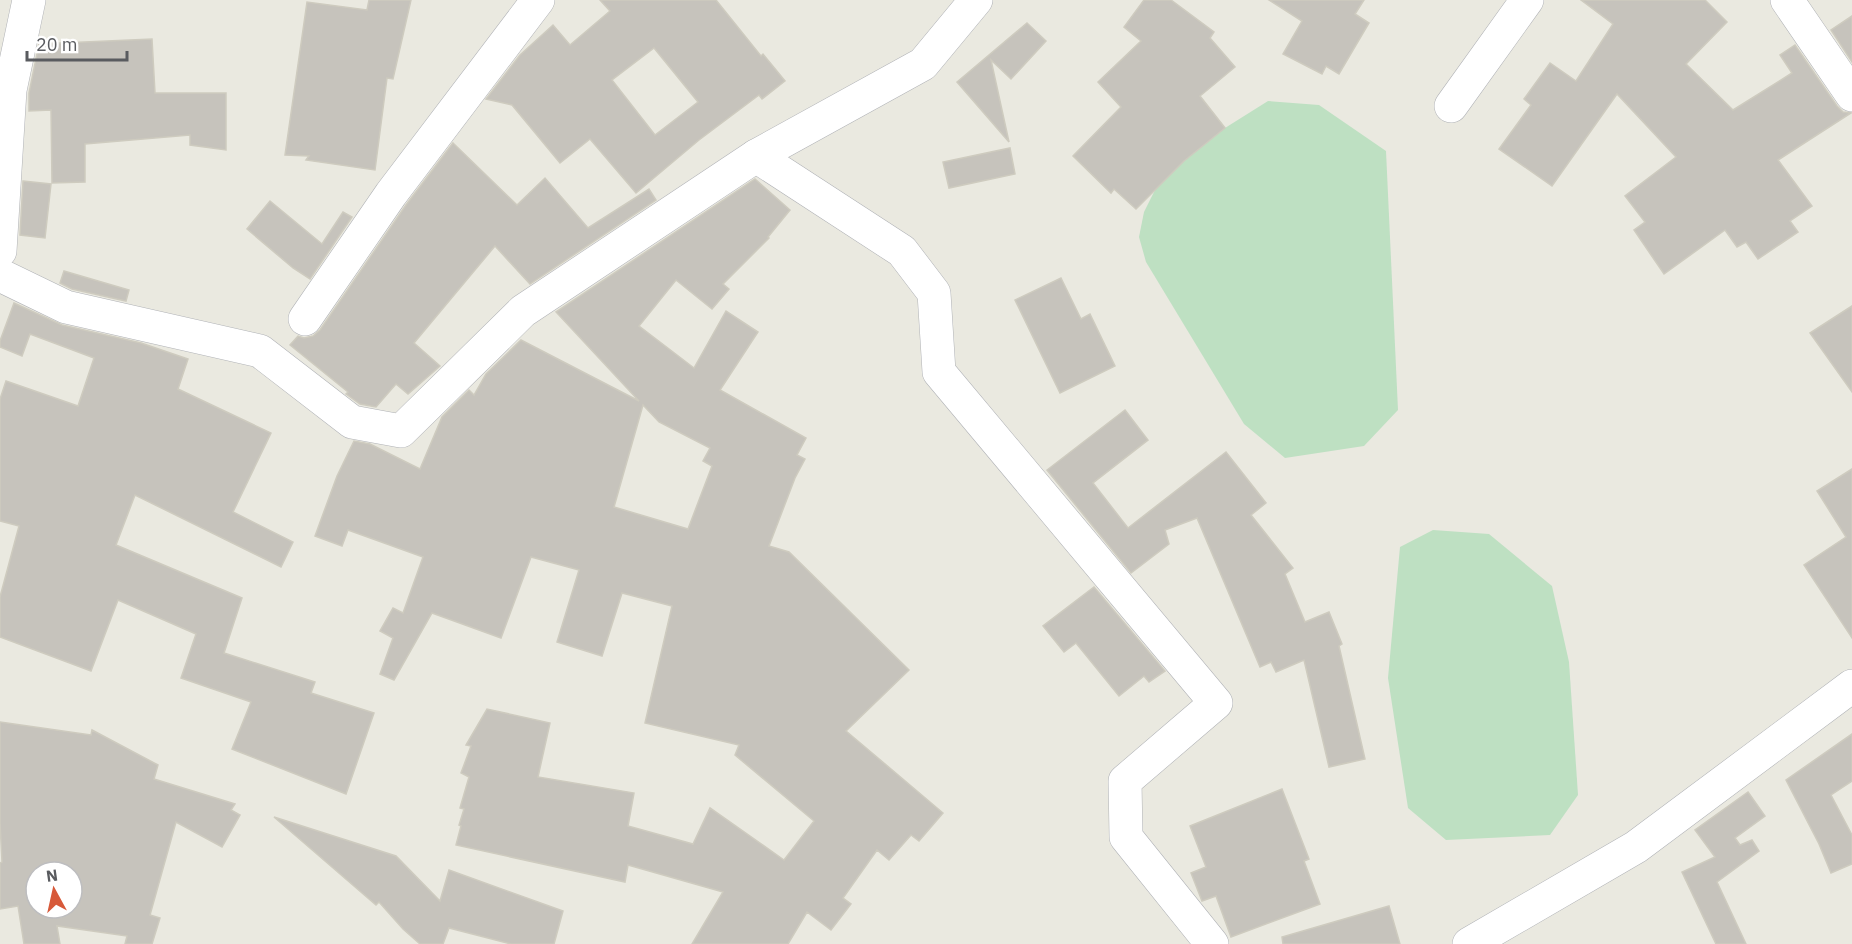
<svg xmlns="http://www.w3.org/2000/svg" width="1852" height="944" viewBox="0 0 1852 944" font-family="'IBM Plex Sans',sans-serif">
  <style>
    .green { fill: #bee0c2 }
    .building { fill: #c6c3bc; stroke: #cecbbf; stroke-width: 1.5; fill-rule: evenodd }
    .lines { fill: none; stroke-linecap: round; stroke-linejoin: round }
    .minor-casing { stroke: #b0b2b6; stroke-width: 34 }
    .minor { stroke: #fff; stroke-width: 33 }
  </style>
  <rect width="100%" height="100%" fill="#eae9e0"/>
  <!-- green -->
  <g class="green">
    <polygon points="1268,101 1319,105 1386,151 1398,410 1364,446 1285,458 1244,424 1146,262 1139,237 1144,212 1156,188 1187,158 1225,128"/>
    <polygon points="1433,530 1489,534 1552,586 1569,662 1578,795 1550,835 1446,840 1408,808 1388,678 1400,547"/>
  </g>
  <!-- building -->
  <g class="building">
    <polygon points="369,0 411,0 393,79 387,78 375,170 306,160 309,156 285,155 307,2 367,10"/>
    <path d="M600,0H716L761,56L763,54L785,81L762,99L759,95L699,140L636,193L590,139L560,163L512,105L486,99L520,55L553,25L570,45L610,11ZM654,48L698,102L655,135L612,80Z"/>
    <polygon points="1144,0 1171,0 1214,32 1210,38 1235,67 1200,96 1225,128 1184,161 1136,209 1114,189 1111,193 1073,156 1121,107 1098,82 1141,41 1124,27"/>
    <polygon points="1269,0 1364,0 1355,14 1369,23 1339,74 1326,66 1322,74 1283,54 1302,21"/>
    <polygon points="1581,0 1705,0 1727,22 1686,64 1733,110 1792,73 1780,55 1795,45 1837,106 1843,112 1851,113 1778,160 1812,206 1790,221 1798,232 1758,259 1746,242 1737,247 1725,230 1664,274 1634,230 1645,222 1625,196 1676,157 1617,94 1552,186 1499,149 1531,105 1524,99 1550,63 1576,81 1613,24"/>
    <polygon points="1852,16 1852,62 1831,30"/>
    <polygon points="1027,23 1046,41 1011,79 991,60 1009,142 957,82"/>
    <polygon points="152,39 155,93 226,93 226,150 190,145 190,135 85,144 85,182 52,183 51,110 29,111 29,93 39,44"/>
    <polygon points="453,143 517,205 545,178 588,228 649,189 656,200 530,284 495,246 414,343 440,366 408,394 396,384 376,407 360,404 346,394 348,392 290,345 298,336 304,338 313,336 320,330 406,205"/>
    <polygon points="1010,148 1015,174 949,188 943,162"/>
    <path d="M755,179L790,210L768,237L769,238L723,284L729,289L712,309L676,280L639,326L694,368L726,311L758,332L720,390L806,438L797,455L805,459L795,478L769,546L789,552L909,670L846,731L943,813L919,841L911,835L889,860L877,850L843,898L851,904L831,930L807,912L788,944H692L723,892L628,865L625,882L456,845L461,826L459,825L464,809L460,808L469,777L461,773L471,746L466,745L487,709L550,723L538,777L634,793L628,826L693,844L710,808L784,860L814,821L735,755L739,745L645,723L672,606L622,593L602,656L557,642L579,570L531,557L501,638L432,613L394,680L380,674L393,638L380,631L393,608L403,613L423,557L348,530L342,546L315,536L337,476L354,441L370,444L420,469L442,417L469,390L474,395L486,374L521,340L639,401L556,312ZM643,405L659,422L710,448L703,461L712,466L688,529L614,507Z"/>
    <polygon points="23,181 51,184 45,238 20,235"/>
    <polygon points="270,201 322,244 343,212 352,217 310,279 293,268 247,229"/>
    <polygon points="64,271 129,290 126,301 72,289 60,283"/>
    <polygon points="1061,278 1081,319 1090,314 1115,366 1060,393 1015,300"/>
    <polygon points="14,303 62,325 141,343 188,359 178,389 271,433 233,512 293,542 281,567 135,495 116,545 242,598 224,653 315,682 311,693 374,713 346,794 232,749 251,702 181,678 196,634 118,600 91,671 0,637 0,597 19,526 0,521 0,399 6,381 78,406 94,358 30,334 22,356 0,347 0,341"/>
    <polygon points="1852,306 1852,392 1810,333"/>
    <polygon points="1125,410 1148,440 1093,483 1128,528 1226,452 1266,503 1251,515 1293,568 1285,574 1305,622 1329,612 1342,644 1339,646 1365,759 1329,767 1304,660 1276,672 1271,662 1260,667 1197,518 1165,530 1169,544 1131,573 1047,470"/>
    <polygon points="1852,469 1852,638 1804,565 1846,537 1817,491"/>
    <polygon points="1094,587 1165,671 1149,682 1144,676 1119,696 1076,643 1064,652 1043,626"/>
    <path d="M0,722L91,735L92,730L158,765L154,779L235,804L231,810L240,815L222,847L176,822L150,915L160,918L152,944H125L127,936L57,926L60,944H24L18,906L0,909V863L2,862L0,823ZM36,872H72V908H36Z"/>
    <polygon points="1852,734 1852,781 1831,795 1852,835 1852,864 1831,873 1819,844 1786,780"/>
    <polygon points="1282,789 1309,859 1304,861 1320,904 1231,937 1216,896 1202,901 1191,873 1206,867 1190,826"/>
    <polygon points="1748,792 1765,816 1735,838 1740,845 1752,840 1759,851 1717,882 1746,944 1716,944 1682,872 1715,857 1695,830"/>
    <polygon points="274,817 396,856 440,901 449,870 563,911 554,944 511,944 449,928 443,944 420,944 403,929 379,902 376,905"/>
    <polygon points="1389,906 1400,944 1283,944 1282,937"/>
  </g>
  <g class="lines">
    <defs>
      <g id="minor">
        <polyline points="1787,0 1852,95"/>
        <polyline points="1451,106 1527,0"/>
        <polyline points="756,156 902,251 934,293 939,372 1216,703 1125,781 1126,837 1212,944"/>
        <polyline points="0,251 10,90 29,0"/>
        <polyline points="0,275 66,307 260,351 352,422 401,431 523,311 756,156 923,64 976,0"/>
        <polyline points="305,319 391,194 538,0"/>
        <polyline points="1469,944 1636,847 1852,686"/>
      </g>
    </defs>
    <!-- minor casing -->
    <use href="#minor" class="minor-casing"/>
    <!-- minor -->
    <use href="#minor" class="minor"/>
  </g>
  <!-- north arrow -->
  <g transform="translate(54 890) rotate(352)"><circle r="28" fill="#ffffff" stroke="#bdbdbf" stroke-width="1.5"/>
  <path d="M0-4.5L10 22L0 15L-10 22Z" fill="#d75939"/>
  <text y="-9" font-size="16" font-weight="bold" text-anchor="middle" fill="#595b5f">N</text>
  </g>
  <!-- scale -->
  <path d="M27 51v9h100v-9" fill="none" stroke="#595b5f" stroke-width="3"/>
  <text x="36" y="51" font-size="18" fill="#595b5f" stroke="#ffffff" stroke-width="4.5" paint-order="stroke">20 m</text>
</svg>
